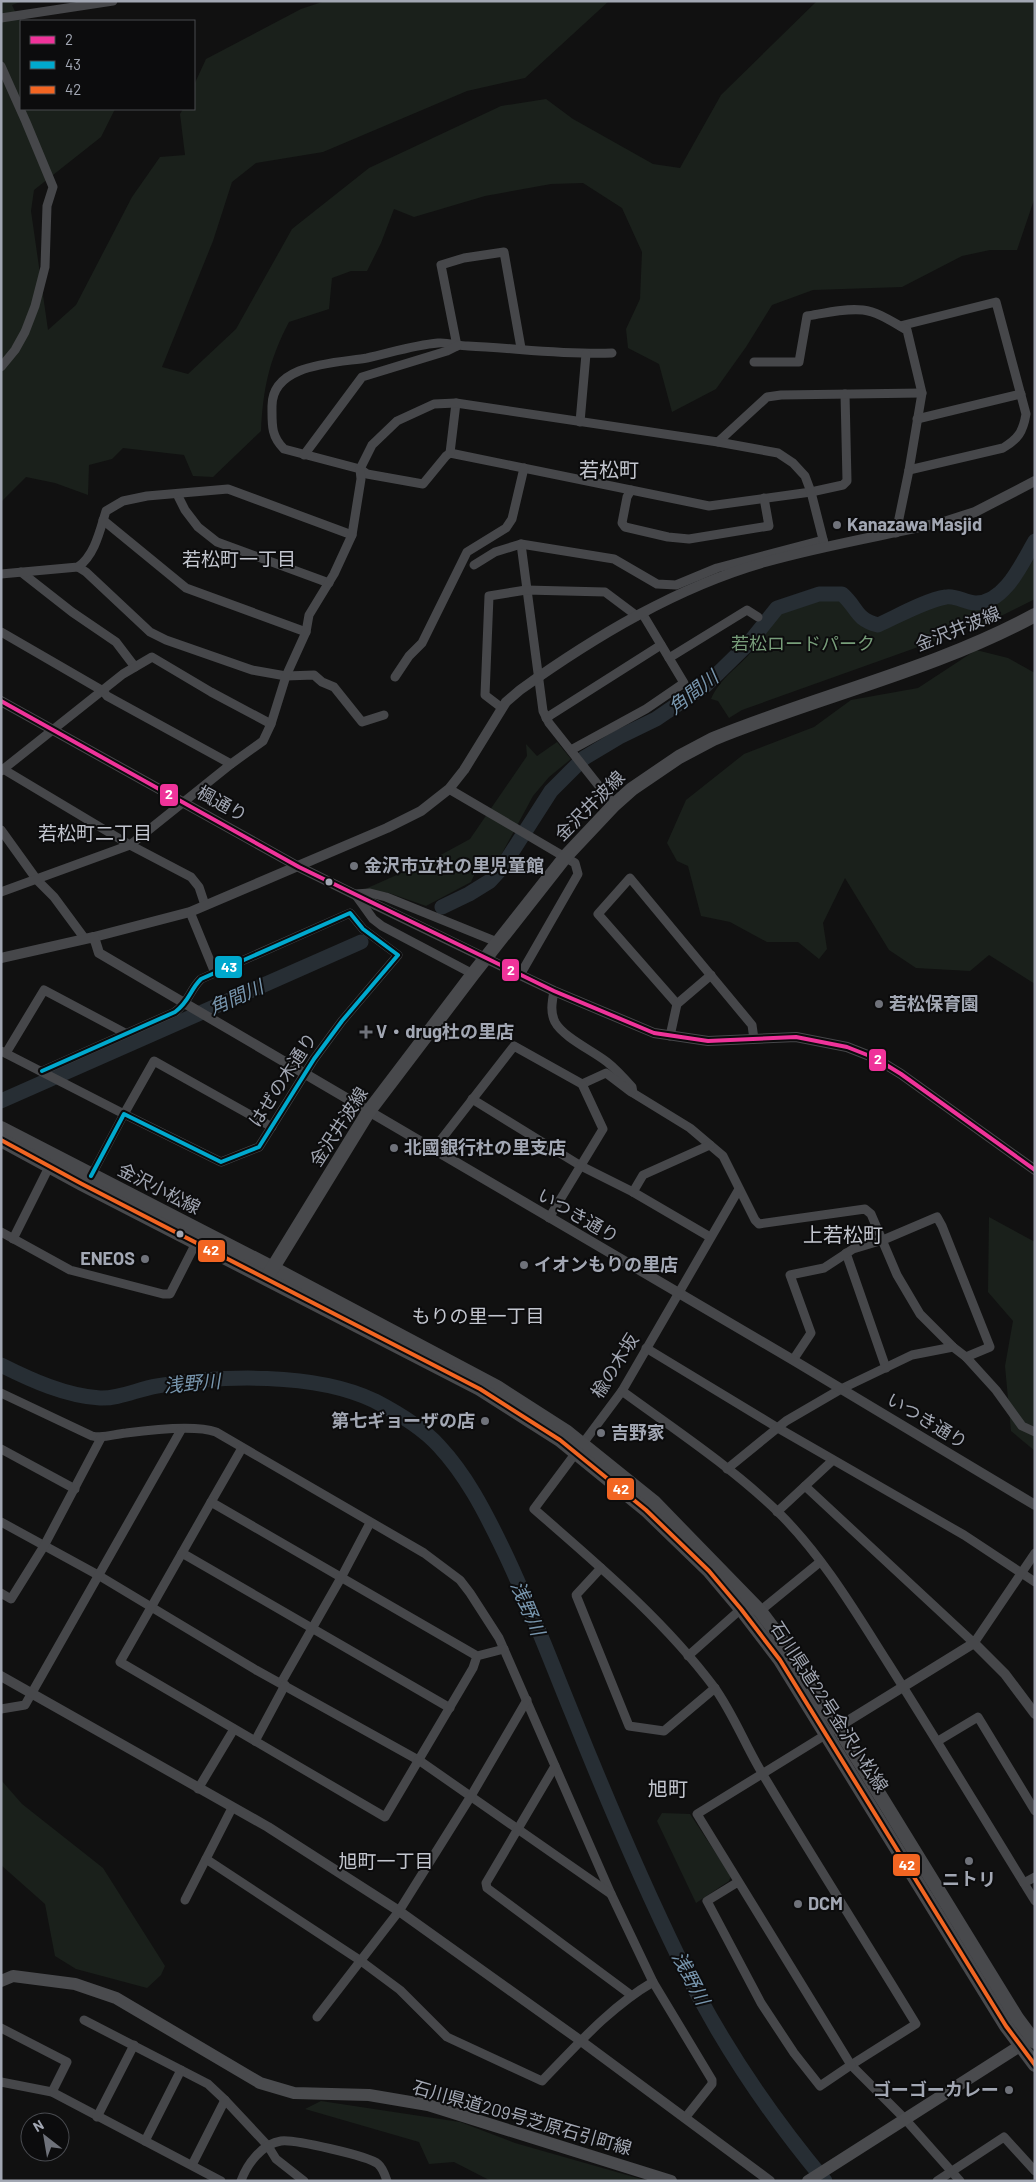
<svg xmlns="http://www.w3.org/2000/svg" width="1036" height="2182" viewBox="0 0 1036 2182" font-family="Barlow,'Noto Sans JP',sans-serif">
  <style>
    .green { fill: #1a201b }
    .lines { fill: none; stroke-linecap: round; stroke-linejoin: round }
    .river { stroke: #272e34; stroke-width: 15 }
    .minor { stroke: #46474a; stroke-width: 9 }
    .tertiary { stroke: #46474a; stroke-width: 10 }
    .secondary { stroke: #4a4b4e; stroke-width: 12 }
    .primary { stroke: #48494c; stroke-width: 14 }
    .tertiary-bridge { stroke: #46474a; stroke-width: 10 }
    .bus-1-casing { stroke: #0c0c0d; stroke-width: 8 }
    .bus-2-casing { stroke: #0c0c0d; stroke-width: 8 }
    .bus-3-casing { stroke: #0c0c0d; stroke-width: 8 }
    .bus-1 { stroke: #ef339a; stroke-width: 4 }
    .bus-2 { stroke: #00a9ce; stroke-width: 4 }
    .bus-3 { stroke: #f26522; stroke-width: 4 }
    .poi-dot { fill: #6f727a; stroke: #0c0c0d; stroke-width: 2 }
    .bus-dot { fill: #a2a7b3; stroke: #0c0c0d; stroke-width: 2 }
    .labels { text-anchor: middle; stroke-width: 4; stroke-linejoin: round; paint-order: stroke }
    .poi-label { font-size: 18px; font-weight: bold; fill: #a2a7b3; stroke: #0c0c0d; text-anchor: start }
    .street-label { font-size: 18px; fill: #a2a7b3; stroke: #0c0c0d }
    .park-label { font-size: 18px; fill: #789e7a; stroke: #0c0c0d }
    .neighbourhood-label { font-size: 19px; fill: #c3c6cf; stroke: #0c0c0d }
    .water-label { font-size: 19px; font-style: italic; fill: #7896ae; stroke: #0c0c0d }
    .quarter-label { font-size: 20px; fill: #c3c6cf; stroke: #0c0c0d }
    .line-badge { stroke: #0c0c0d; stroke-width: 2 }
    .badge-label { font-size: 14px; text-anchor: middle; font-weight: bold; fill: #fff }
  </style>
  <rect width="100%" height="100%" fill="#111"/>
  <!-- green -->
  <g class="green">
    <path d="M1,1H23L12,5L21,24V109H115L101,137L34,190L31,211L48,330L76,305L132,197L160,157L185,155L180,114L183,109H194V85L206,59L301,9L325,1H609L525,78L467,91L323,152L256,163L232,182L213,241L162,367L188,374L236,329L292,229L369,168L501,106L546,99L573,119L653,164L680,168L721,95L817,1H1035V197L1017,250H990L962,256L902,287L813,290L772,305L746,347L716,389L672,412L659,364L628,348L626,329L640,299L642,252L622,208L583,183L551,184L485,196L414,217L394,209L381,243L367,271H351L332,278L329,309L289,322C269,360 263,389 261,431L213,477L193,476L184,455L123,448L112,459L89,465L88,495L55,483L26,477L1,502Z"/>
    <path d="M1035,557V599L991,621L742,710L729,718L718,701L711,699C720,678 739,667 753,650C762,639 761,628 767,618C778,600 822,593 842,594C853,604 857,618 871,623C893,629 925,604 948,604C966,603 980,613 997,604C1015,593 1024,574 1035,557Z"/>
    <polygon points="976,650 1008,658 1035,673 1035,984 989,955 970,971 916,968 889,950 845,878 823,923 827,949 819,959 798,942 767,942 730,922 701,916 688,866 677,861 667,843 686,800 744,754 814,727 851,700 918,688"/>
    <polygon points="557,742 571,759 549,777 533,796 500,857 488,861 476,871 471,882 426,906 389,893 363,890 437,857 470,839 527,756 526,744 537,756"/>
    <polygon points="989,1217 1035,1242 1035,1451 1011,1431 1005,1366 1013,1321 988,1292"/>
    <polygon points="1,1780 22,1804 103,1868 165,1966 161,1975 147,1988 76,1969 55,1956 45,1904 1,1865"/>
    <polygon points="662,1813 690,1814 731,1876 729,1881 696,1903 657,1821"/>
    <polygon points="321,2101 460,2122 515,2143 648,2181 491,2181 454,2162 429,2164 419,2142 305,2109"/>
  </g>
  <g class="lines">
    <!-- river -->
    <g class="river">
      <path d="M442,907L469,894L490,881L501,869L551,791L584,758L619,737L656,719L706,685L749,643L777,608L819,594H842C858,608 855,619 878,625C898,616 926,600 946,597C956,595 966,603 976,603C1005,603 1022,563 1035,541"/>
      <polyline points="1,1101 361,942"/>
      <path d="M1,1365C31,1380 66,1396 100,1398C119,1399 138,1389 157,1386C221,1375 315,1372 375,1401C398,1413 422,1427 439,1446C466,1475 484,1510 501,1545C528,1600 549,1657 572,1713C605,1795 640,1878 679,1958C718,2038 768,2113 825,2181"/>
    </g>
    <!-- minor -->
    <g class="minor">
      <polyline points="1,18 113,1"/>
      <polyline points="1,66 26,122 53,187 47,206 45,267 35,306 25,332 15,350 1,367"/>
      <path d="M900,326L996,302L1026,414C1023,432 1018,439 1003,448L909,470"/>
      <polyline points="457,346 441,265 464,258 504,252 521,348"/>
      <path d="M612,353C564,355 516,348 468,346C458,346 448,342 438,343C414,345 390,353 367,358C337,363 271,363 272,407C272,425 271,436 284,449L360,469L367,474L423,484L446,456L450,453L709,506L811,492L843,485L847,481L845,394"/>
      <path d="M754,362H799L807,316C825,313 845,308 863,310C879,312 894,323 907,330L922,393L909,470L896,533"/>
      <polyline points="917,419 1021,394"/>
      <polyline points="580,422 586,354"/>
      <polyline points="718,442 767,397 781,395 922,393"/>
      <polyline points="450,453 456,403"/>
      <polyline points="304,455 362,377 447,351 457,346"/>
      <polyline points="631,490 627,497 622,523 625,527 668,537 689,539 769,526 764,498"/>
      <polyline points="177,494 185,510 198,527 217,542 329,583"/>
      <polyline points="103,520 186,588 306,632"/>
      <polyline points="521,544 543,711 549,723 614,805"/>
      <polyline points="474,565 495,552 521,544 614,559 657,584 676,585 717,568 823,540"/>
      <polyline points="78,567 86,572 150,632 166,640 252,670 286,676 314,675 322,682 334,687 362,722 384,715"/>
      <polyline points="21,572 72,612 116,642 135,667"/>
      <path d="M1,574L78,567C95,555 100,530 106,511L123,501L147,496L228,489L352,535"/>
      <polyline points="1,632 103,691 107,696 231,764"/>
      <polyline points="669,658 747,610 758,617"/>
      <polyline points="395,677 409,656 422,643 467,552 506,528 512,519 524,468"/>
      <polyline points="502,708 485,695 489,596 526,590 605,592 637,616"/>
      <polyline points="546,718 661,645"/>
      <polyline points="571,750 646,709 684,683 642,613"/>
      <polyline points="3,769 130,845 191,877 199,887 205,905"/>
      <polyline points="1,771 123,674 152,657 211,692 271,724"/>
      <polyline points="449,789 575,863 578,874 520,975"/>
      <polyline points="1,830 37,880 54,897 85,939"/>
      <polyline points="1,892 130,845 231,764 263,741 271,724 286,676 306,632 309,615 334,574 352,535 361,479 360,469 372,445 397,421 434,404 456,403 718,442 778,453 793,463 805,476 811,492 825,547"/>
      <polyline points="190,912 215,973"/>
      <polyline points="473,974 382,926 373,919 355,894 370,893 386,897 497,942"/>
      <path d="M554,991C552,1002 550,1012 555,1022C563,1037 593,1051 607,1062C616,1069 624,1078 632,1087L633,1093L690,1128L723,1156L755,1220L759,1224L865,1209L871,1214L897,1275L920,1314L953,1347L966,1357L996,1390L1022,1426L1035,1432"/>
      <polyline points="677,1004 598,914 630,878 752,1025 754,1039"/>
      <polyline points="670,1036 677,1004 711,975"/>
      <polyline points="1,1051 124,1114 154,1061 272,1127"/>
      <polyline points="6,1053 44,990 125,1033"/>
      <path d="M42,1071L175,1012C190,1001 189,991 201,979L350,913L363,929L398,955L342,1021L314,1059L259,1147L221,1162L124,1114L91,1176"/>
      <polyline points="582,1084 606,1073 631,1092"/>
      <polyline points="472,1099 581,1166 633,1192 710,1237"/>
      <polyline points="433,1150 514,1046 582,1084 603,1129 549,1218"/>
      <path d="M739,1189L622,1391L534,1509C597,1564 664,1620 714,1687C733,1713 745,1745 762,1773C812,1857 865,1940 916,2024L851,2065L905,2119L960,2181"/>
      <polyline points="633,1192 643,1175 710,1145"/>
      <polyline points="1,1232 70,1270 163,1294 170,1294 196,1243"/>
      <polyline points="13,1239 49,1167"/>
      <polyline points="846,1253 886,1368"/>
      <polyline points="646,1348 778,1428 964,1535 1035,1582"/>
      <polyline points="793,1360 811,1333 790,1275 824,1268 853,1249 883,1240 937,1217 942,1226 990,1347 966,1357"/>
      <path d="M622,1391C674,1429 730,1466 777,1511C822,1555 855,1611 888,1663C938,1742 986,1822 1035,1901"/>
      <path d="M1,1393L92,1436C104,1439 114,1434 126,1433C149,1430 196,1425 216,1432L424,1553L460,1580L470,1593L499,1638L611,1894L653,1982L712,2080V2084L685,2118"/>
      <polyline points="1,1449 75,1489"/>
      <polyline points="727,1469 786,1421 841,1389 912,1355 953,1347"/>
      <polyline points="805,1486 974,1643 1035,1553"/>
      <polyline points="211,1502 242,1448"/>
      <polyline points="777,1512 833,1460"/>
      <polyline points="1,1522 98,1575 256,1670 420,1761 611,1894"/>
      <polyline points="182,1553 450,1708"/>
      <polyline points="601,1568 576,1595 629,1726 664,1731 715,1688"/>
      <polyline points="1,1593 11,1599 44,1546 101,1438"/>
      <polyline points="760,1611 820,1562"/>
      <polyline points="477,1656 473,1668 385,1817 120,1662 211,1502 477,1656 504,1649"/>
      <polyline points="688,1656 741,1609"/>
      <polyline points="281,1683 342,1576 370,1523"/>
      <polyline points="1,1709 25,1705 181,1430"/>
      <polyline points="255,1741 285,1685"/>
      <polyline points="938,1741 978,1717 1035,1811"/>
      <polyline points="555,1766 486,1883 487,1888 631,1995"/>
      <polyline points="198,1789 234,1729"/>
      <path d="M206,1859L361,1961L400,1990L447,2037L542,2081C576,2046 610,2007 653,1982"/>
      <polyline points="738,1882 707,1901 761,2003 794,2053 820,2086 851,2065 697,1814 830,1732"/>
      <polyline points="1024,1883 1035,1877"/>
      <polyline points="185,1900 232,1808"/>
      <polyline points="317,2017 399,1911 471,1796 527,1700"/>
      <polyline points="84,2020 208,2084 225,2100 268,2146 276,2159 304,2181"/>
      <polyline points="1,2028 67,2062 52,2092"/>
      <polyline points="1,2082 52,2092 221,2181"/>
      <polyline points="97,2117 134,2045"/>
      <polyline points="145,2141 181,2070"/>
      <polyline points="192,2165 225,2100"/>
      <path d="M241,2181C247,2164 262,2144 281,2141C293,2139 369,2156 378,2164C383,2168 385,2175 387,2181"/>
      <polyline points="937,2181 1004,2137 1035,2171"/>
    </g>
    <!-- tertiary -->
    <g class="tertiary">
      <polyline points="1,701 299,867 376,905"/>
      <path d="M94,937L190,912L387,828L421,811L449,789L464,770L506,702L520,690C594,637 677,587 765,562C825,545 887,535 947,521L975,512L1035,481"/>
      <polyline points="1,958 94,937 99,953 793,1360 1035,1505"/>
      <polyline points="514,972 554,991 654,1033 708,1041 796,1037 847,1047 875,1058 901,1074 1035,1170"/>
      <polyline points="1,1676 268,1827 399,1911 581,2041 770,2181"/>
      <polyline points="838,1727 974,1643 1005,1674 1035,1714"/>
    </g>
    <!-- secondary -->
    <g class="secondary">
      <polyline points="1,1981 13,1976 75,1984 116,1998 260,2083 294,2093 369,2095 428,2105 671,2181"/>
      <polyline points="808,2181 1029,2040"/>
    </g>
    <!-- primary -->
    <g class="primary">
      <polyline points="1,1128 273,1268 497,1387 567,1432 654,1502 760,1611 781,1639 838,1727 1017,2018 1035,2042"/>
      <polyline points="1,1140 82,1184 480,1389 560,1440 646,1510 709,1571 741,1609 780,1660 1006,2026 1035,2065"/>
      <path d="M269,1274L369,1111L473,974L566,856L614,805L632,789L679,757L713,739C818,696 936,669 1035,615"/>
    </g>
    <!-- tertiary-bridge -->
    <polyline class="tertiary-bridge" points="376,905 514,972"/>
    <defs>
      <polyline id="bus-1" points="1,701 299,867 554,991 654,1033 708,1041 796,1037 847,1047 875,1058 901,1074 1035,1170"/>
      <path id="bus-2" d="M42,1071L175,1012C190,1001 189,991 201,979L350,913L363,929L398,955L342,1021L314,1059L259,1147L221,1162L124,1114L91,1176"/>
      <polyline id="bus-3" points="1,1140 82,1184 480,1389 560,1440 646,1510 709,1571 741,1609 780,1660 1006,2026 1035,2065"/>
    </defs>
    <!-- bus-1 casing -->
    <use href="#bus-1" class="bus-1-casing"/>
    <!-- bus-2 casing -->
    <use href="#bus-2" class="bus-2-casing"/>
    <!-- bus-3 casing -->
    <use href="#bus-3" class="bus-3-casing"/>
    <!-- bus-1 -->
    <use href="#bus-1" class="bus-1"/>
    <!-- bus-2 -->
    <use href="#bus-2" class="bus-2"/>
    <!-- bus-3 -->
    <use href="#bus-3" class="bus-3"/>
  </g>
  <!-- markers -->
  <g class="poi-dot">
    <circle cx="837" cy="525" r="5"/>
    <circle cx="354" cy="866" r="5"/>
    <circle cx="879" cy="1004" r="5"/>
    <path d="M363.5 1024.5h5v5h5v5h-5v5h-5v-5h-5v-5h5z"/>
    <circle cx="394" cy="1148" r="5"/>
    <circle cx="145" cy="1259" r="5"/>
    <circle cx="524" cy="1265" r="5"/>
    <circle cx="485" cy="1421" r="5"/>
    <circle cx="601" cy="1433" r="5"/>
    <circle cx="969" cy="1861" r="5"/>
    <circle cx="798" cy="1904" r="5"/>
    <circle cx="1009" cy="2090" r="5"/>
  </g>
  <g class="bus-dot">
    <circle cx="329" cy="882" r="4.5"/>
    <circle cx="180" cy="1234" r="4.5"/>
  </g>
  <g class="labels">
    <!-- poi labels -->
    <g class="poi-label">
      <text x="847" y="531">Kanazawa Masjid</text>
      <text x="364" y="872">金沢市立杜の里児童館</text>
      <text x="889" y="1010">若松保育園</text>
      <text x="376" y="1038">V・drug杜の里店</text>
      <text x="404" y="1154">北國銀行杜の里支店</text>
      <text x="135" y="1265" text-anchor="end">ENEOS</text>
      <text x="534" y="1271">イオンもりの里店</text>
      <text x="475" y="1427" text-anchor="end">第七ギョーザの店</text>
      <text x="611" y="1439">吉野家</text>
      <text x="969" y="1886" text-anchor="middle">ニトリ</text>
      <text x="808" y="1910">DCM</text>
      <text x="999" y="2096" text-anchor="end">ゴーゴーカレー</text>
    </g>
    <!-- street labels -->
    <g class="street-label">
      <text transform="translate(958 629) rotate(-22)" y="6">金沢井波線</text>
      <text transform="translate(222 804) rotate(29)" y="6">楓通り</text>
      <text transform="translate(590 806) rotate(-45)" y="6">金沢井波線</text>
      <text transform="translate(283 1080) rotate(-57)" y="6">はぜの木通り</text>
      <text transform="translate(339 1127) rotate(-57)" y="6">金沢井波線</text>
      <text transform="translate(159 1189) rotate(27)" y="6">金沢小松線</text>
      <text transform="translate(578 1216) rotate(30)" y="6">いつき通り</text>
      <text transform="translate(615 1366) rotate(-58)" y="6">楡の木坂</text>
      <text transform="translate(927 1421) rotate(31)" y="6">いつき通り</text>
      <text transform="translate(829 1707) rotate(57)" y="6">石川県道22号金沢小松線</text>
      <text transform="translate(522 2118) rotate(16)" y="6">石川県道209号芝原石引町線</text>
    </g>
    <!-- park labels -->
    <g class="park-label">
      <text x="803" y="650">若松ロードパーク</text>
    </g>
    <!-- neighbourhood labels -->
    <g class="neighbourhood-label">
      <text x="239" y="566">若松町一丁目</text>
      <text x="95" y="840">若松町二丁目</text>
      <text x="478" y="1323">もりの里一丁目</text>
      <text x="386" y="1868">旭町一丁目</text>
    </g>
    <!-- water labels -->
    <g class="water-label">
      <text transform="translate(693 692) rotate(-38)" y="7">角間川</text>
      <text transform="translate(236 997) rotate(-24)" y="7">角間川</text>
      <text transform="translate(192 1383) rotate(-5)" y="7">浅野川</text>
      <text transform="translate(528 1608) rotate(67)" y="7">浅野川</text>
      <text transform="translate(691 1978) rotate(62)" y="7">浅野川</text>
    </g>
    <!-- quarter labels -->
    <g class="quarter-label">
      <text x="609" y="477">若松町</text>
      <text x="843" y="1242">上若松町</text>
      <text x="668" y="1796">旭町</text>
    </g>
  </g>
  <g class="line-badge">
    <rect x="159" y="783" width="20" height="24" rx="5" fill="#ef339a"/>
    <rect x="214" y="955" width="29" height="24" rx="5" fill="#00a9ce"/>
    <rect x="501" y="958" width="19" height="24" rx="5" fill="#ef339a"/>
    <rect x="868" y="1048" width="19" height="24" rx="5" fill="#ef339a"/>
    <rect x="197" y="1239" width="29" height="24" rx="5" fill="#f26522"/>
    <rect x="606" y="1477" width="29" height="24" rx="5" fill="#f26522"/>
    <rect x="892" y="1853" width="29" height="24" rx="5" fill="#f26522"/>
  </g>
  <g class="badge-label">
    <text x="169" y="799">2</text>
    <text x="229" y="972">43</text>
    <text x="511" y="975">2</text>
    <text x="878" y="1064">2</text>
    <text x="211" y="1255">42</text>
    <text x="621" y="1494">42</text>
    <text x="907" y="1870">42</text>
  </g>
  <!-- border -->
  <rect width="1036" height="2182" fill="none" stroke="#a2a7b3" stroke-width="5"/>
  <!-- legend -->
  <rect x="20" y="20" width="175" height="90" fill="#0c0c0d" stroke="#484a4f"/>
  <rect x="30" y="36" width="25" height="8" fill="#ef339a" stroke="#484a4f"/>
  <text x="65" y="45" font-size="15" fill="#a2a7b3">2</text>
  <rect x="30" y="61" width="25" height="8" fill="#00a9ce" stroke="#484a4f"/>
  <text x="65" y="70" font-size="15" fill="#a2a7b3">43</text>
  <rect x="30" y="86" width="25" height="8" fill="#f26522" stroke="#484a4f"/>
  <text x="65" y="95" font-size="15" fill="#a2a7b3">42</text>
  <!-- north arrow -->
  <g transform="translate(45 2137) rotate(329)"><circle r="24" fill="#0c0c0d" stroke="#484a4f"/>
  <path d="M0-4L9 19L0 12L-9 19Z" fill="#6f727a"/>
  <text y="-8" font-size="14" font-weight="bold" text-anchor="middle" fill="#a2a7b3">N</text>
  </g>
</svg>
